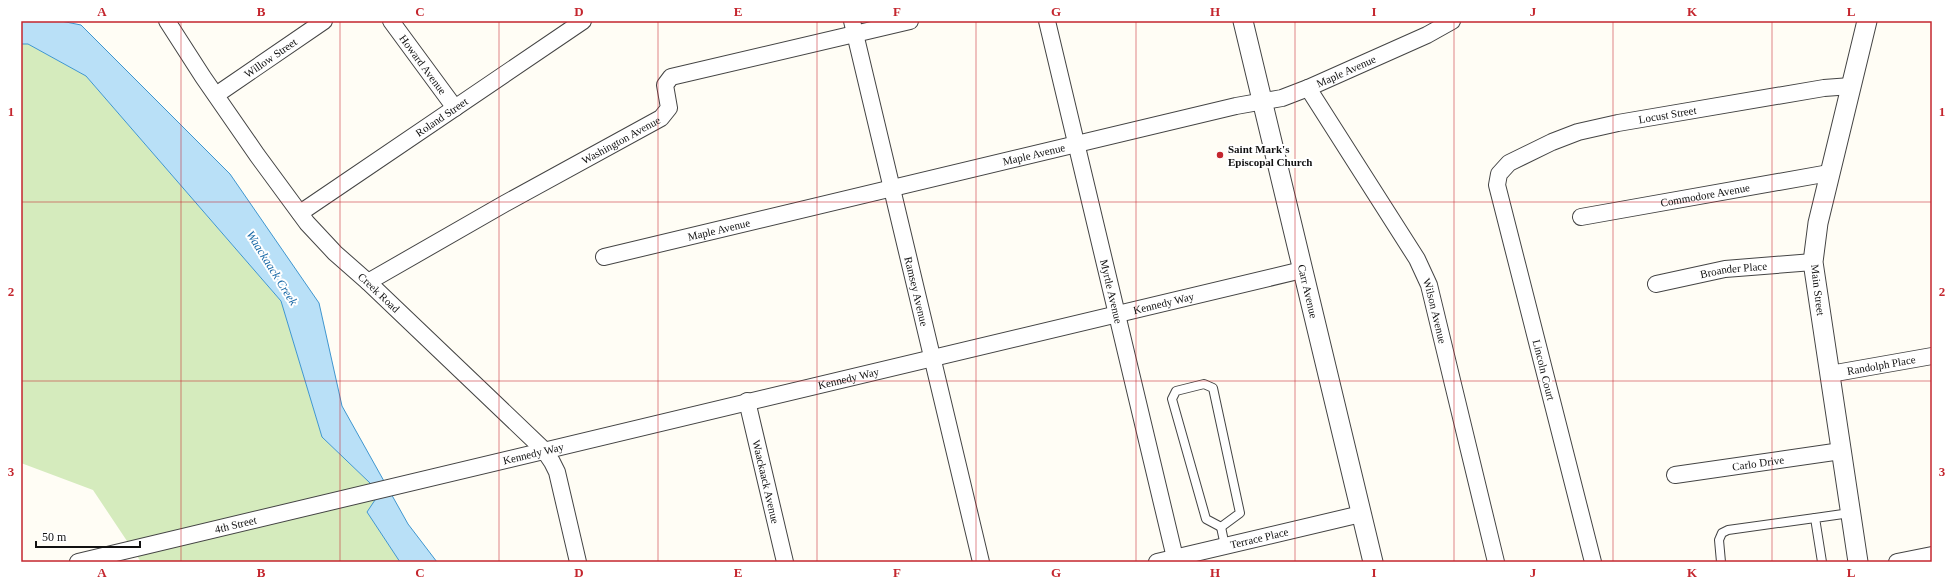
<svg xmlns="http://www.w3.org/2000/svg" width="1953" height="583" viewBox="0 0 1953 583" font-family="Georgia,serif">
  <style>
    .green { fill: #d5ebbd }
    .water { fill: #b9e0f7; stroke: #3f96cf }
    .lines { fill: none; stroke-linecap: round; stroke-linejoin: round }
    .service-casing { stroke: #444; stroke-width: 10 }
    .minor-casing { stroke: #444; stroke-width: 18 }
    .tertiary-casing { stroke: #444; stroke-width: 21 }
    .service { stroke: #fff; stroke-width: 8 }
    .minor { stroke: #fff; stroke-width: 16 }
    .tertiary { stroke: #fff; stroke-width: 19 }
    .grid { fill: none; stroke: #c4262e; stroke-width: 1; stroke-opacity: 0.55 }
    .poi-dot { fill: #c4262e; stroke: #fff; stroke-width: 1.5 }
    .labels { text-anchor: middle; stroke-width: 4; stroke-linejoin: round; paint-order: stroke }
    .street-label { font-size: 11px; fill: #111; stroke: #fff }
    .poi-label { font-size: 11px; font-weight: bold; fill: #111; stroke: #fff; text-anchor: start }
    .water-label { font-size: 12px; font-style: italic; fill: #1768a6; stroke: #fff }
    .neatline { fill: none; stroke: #c4262e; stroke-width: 1.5 }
    .grid-label { font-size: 13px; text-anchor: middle; font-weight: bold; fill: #c4262e }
  </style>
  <rect width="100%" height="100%" fill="#fffdf5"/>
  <!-- green -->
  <polygon class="green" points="21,44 28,44 86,76 281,301 322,437 370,483 375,500 367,512 400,562 141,562 93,490 21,463"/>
  <!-- water -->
  <polygon class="water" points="21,21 61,21 81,25 230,174 319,303 342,406 408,524 437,562 400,562 367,512 375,500 370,483 322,437 281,301 86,76 28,44 21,44"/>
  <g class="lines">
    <defs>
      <g id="service">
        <polygon points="1204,384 1213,388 1240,513 1221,527 1206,519 1172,399 1176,391"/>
        <polyline points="1221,527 1225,546"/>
        <polyline points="1721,562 1719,540 1722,533 1728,530 1815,518"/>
        <polyline points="1822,562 1815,518 1850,513"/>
      </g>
      <g id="minor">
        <path id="s1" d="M167,21L203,77L257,155L307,223L335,253L368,282L544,450L552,462L557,472L578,562"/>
        <path id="s2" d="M391,21L455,108"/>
        <path id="s3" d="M852,21L981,562"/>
        <path id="s4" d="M1047,21L1176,562"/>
        <path id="s5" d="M1308,88L1417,259L1429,285L1496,562"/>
        <path id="s6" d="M216,95L324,21"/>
        <path id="s7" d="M300,213L583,21"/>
        <path id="s8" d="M1581,217L1829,173"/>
        <path id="s9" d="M604,257L1236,106L1282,98L1308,88L1427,35L1452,21"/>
        <path id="s10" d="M368,282L504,204L661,118L669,108L665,85L671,77L910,21"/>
        <path id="s11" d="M1656,284L1725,269L1813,262"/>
        <path id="s12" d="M1830,374L1932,356"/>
        <path id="s13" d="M747,401L785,562"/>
        <path id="s14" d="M1675,475L1841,451"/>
        <path id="s15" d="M78,562L1302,270"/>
        <path id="s16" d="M1157,562L1361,514"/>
        <path id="s17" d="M1593,562L1497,185L1499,174L1509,163L1552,142L1578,132L1618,123L1824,88L1851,86"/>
        <polyline points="1897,562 1932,555"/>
      </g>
      <g id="tertiary">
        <path id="s18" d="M1243,21L1373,562"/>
        <polyline points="1858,562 1813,262 1818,223 1867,21"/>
      </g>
    </defs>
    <!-- service casing -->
    <use href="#service" class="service-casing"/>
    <!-- minor casing -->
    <use href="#minor" class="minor-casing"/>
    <!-- tertiary casing -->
    <use href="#tertiary" class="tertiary-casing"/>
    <!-- service -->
    <use href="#service" class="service"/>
    <!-- minor -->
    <use href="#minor" class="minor"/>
    <!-- tertiary -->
    <use href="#tertiary" class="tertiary"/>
  </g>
  <!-- grid -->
  <path class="grid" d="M181,21V562M340,21V562M499,21V562M658,21V562M817,21V562M976,21V562M1136,21V562M1295,21V562M1454,21V562M1613,21V562M1772,21V562M21,202H1932M21,381H1932"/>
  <!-- markers -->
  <circle class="poi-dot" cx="1220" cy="155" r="4"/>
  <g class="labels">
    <!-- street labels -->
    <g class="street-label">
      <text dy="4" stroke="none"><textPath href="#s6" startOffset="66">Willow Street</textPath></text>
      <text dy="4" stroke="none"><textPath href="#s2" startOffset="54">Howard Avenue</textPath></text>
      <text dy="4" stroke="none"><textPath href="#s9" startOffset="766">Maple Avenue</textPath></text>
      <text dy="4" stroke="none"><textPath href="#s17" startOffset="582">Locust Street</textPath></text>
      <text dy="4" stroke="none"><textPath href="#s7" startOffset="171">Roland Street</textPath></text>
      <text dy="4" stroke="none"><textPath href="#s10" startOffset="290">Washington Avenue</textPath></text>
      <text dy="4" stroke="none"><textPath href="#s9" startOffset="442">Maple Avenue</textPath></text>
      <text dy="4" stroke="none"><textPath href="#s8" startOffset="126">Commodore Avenue</textPath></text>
      <text dy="4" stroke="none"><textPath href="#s9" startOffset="118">Maple Avenue</textPath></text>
      <text dy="4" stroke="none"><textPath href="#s11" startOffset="79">Broander Place</textPath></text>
      <text transform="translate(1818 290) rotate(83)" y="4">Main Street</text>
      <text dy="4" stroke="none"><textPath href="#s3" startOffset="278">Ramsey Avenue</textPath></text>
      <text dy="4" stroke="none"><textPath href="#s4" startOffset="278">Myrtle Avenue</textPath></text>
      <text dy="4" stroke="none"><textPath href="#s18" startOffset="278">Carr Avenue</textPath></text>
      <text dy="4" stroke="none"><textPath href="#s1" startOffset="346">Creek Road</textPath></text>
      <text dy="4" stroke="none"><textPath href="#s15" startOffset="1116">Kennedy Way</textPath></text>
      <text dy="4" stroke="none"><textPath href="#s5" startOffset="258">Wilson Avenue</textPath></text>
      <text dy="4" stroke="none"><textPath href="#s12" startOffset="52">Randolph Place</textPath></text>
      <text transform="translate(1544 370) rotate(76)" y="4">Lincoln Court</text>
      <text dy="4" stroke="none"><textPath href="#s15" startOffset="792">Kennedy Way</textPath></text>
      <text dy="4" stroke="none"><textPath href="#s15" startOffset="468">Kennedy Way</textPath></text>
      <text dy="4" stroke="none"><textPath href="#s14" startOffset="84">Carlo Drive</textPath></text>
      <text dy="4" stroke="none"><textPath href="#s13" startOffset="83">Waackaack Avenue</textPath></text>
      <text dy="4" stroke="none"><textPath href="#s15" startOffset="162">4th Street</textPath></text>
      <text dy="4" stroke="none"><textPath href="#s16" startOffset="105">Terrace Place</textPath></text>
    </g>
    <!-- poi labels -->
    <g class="poi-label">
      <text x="1228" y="153">Saint Mark's<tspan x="1228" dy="13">Episcopal Church</tspan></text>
    </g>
    <!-- water labels -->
    <g class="water-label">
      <text transform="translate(272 268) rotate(58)" y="4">Waackaack Creek</text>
    </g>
  </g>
  <!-- border -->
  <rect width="1953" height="583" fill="none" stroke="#ffffff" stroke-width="44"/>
  <!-- scale -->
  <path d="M36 541v6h104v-6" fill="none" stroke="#111111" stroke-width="2"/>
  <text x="42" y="541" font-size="12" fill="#111111" stroke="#ffffff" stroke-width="3" paint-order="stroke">50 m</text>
  <rect x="22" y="22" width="1909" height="539" class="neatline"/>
  <g class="grid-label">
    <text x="102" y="16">A</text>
    <text x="261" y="16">B</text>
    <text x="420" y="16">C</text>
    <text x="579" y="16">D</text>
    <text x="738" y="16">E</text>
    <text x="897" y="16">F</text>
    <text x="1056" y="16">G</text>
    <text x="1215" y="16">H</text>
    <text x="1374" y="16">I</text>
    <text x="1533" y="16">J</text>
    <text x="1692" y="16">K</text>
    <text x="1851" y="16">L</text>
    <text x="11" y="116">1</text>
    <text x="1942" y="116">1</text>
    <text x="11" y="296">2</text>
    <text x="1942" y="296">2</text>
    <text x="11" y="476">3</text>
    <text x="1942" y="476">3</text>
    <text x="102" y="577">A</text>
    <text x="261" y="577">B</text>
    <text x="420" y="577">C</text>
    <text x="579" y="577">D</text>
    <text x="738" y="577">E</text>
    <text x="897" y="577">F</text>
    <text x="1056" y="577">G</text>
    <text x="1215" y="577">H</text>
    <text x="1374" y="577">I</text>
    <text x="1533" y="577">J</text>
    <text x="1692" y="577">K</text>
    <text x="1851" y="577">L</text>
  </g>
</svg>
